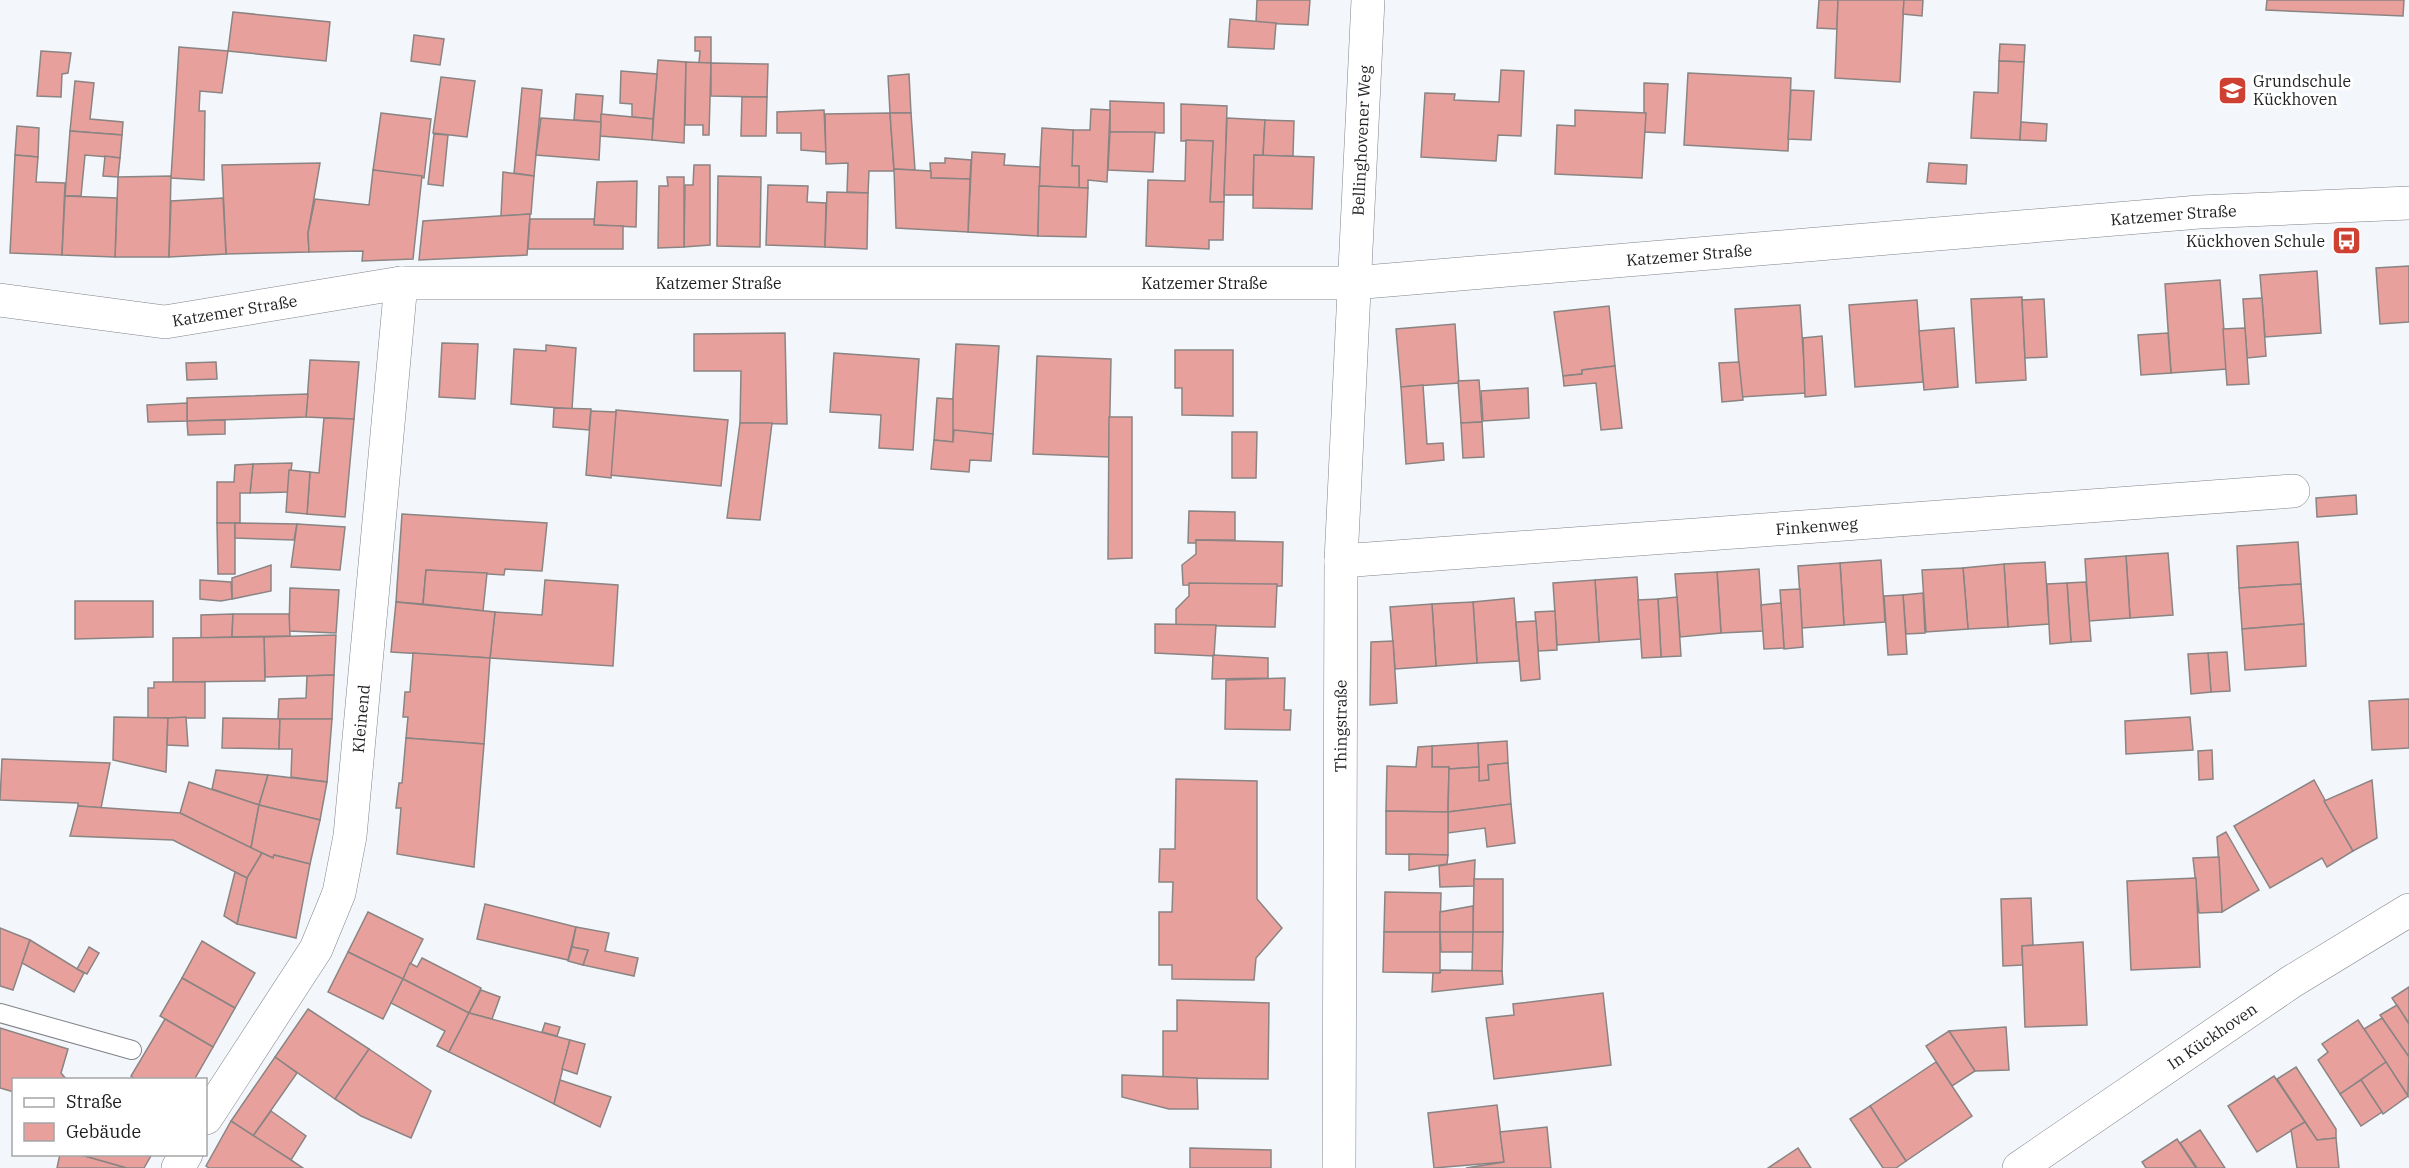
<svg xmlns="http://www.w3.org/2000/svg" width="2409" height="1168" viewBox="0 0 2409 1168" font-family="'IBM Plex Serif',serif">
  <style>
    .building { fill: #e8a09d; stroke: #8a8483; stroke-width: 1.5 }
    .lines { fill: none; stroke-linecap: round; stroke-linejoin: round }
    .lane-casing { stroke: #818388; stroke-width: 20 }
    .street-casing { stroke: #818388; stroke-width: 34 }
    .secondary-casing { stroke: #818388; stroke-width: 34 }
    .lane { stroke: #fff; stroke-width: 18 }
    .street { stroke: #fff; stroke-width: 33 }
    .secondary { stroke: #fff; stroke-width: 33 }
    .labels { text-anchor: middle; stroke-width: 6; stroke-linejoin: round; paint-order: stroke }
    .poi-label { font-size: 16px; fill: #1e1f21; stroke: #fff; text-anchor: start }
    .street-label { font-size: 16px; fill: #1e1f21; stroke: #fff }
  </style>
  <rect width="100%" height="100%" fill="#f3f6fb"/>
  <!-- building -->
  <g class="building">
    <polygon points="1257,0 1310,0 1308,25 1256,23"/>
    <polygon points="1819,0 1838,0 1837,29 1817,28"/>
    <polygon points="1838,0 1904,0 1900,82 1835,78"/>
    <polygon points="1904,0 1923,0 1922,16 1903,14"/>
    <polygon points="2267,0 2404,0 2403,16 2266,10"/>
    <polygon points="233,12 330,22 326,61 228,51"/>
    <polygon points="1230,19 1276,23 1274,49 1228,47"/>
    <polygon points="414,35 444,39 440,65 411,61"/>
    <polygon points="695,37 711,37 711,63 699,63 700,51 695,51"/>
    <polygon points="2000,44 2025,45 2024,62 1999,61"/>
    <polygon points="179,47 228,51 222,93 200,91 199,111 205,111 204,180 171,178"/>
    <polygon points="41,51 71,53 68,73 62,74 61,97 37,96"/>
    <polygon points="658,60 686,62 684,143 652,140"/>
    <polygon points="1999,61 2024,62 2020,140 1971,138 1974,92 1998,93"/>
    <polygon points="686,62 711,63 709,135 703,135 703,125 685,125"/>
    <polygon points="711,63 768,64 767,97 711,96"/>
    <polygon points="1501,70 1524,71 1521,136 1498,135 1496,161 1421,157 1425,93 1455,94 1454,100 1499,102"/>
    <polygon points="621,71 657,74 653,119 632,117 632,104 620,103"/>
    <polygon points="1688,73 1791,78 1788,151 1684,145"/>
    <polygon points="909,74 911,113 890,113 888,76"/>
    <polygon points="441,77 475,81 467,137 433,133"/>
    <polygon points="75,81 94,83 90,119 123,122 122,135 70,131"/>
    <polygon points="1644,83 1668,84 1665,133 1644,132"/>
    <polygon points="522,88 542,90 534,176 514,173"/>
    <polygon points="1791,90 1814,91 1811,140 1788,139"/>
    <polygon points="576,94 603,96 601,122 574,120"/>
    <polygon points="742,97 767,97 766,136 741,136"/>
    <polygon points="1110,101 1164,103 1164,133 1110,132"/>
    <polygon points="1181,104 1227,106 1224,202 1210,202 1213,141 1181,141"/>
    <polygon points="1091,109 1110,110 1107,182 1088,180 1088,188 1079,188 1079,166 1072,166 1073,130 1090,130"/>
    <polygon points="824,110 826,152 801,150 801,133 777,133 777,112"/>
    <polygon points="1575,110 1646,113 1642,178 1555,174 1557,125 1575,126"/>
    <polygon points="381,113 431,119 424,178 373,170"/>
    <polygon points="890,113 894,171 869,171 868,193 847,192 848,163 826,164 825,114"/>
    <polygon points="890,113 911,113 915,170 894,169"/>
    <polygon points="601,114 653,119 652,140 600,136"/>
    <polygon points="541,118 601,122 599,160 536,155"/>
    <polygon points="1227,118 1265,120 1263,156 1254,155 1253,195 1224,195"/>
    <polygon points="1265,120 1294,121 1293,156 1263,156"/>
    <polygon points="2021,122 2047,124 2046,141 2020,140"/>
    <polygon points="17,126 39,128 38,157 15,155"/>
    <polygon points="1042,128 1073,130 1072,166 1079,166 1079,188 1039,186"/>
    <polygon points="70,131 122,135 120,158 85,155 81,196 65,196"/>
    <polygon points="1110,132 1155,132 1153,172 1108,170"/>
    <polygon points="434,134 448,135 443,186 428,184"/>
    <polygon points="1186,140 1213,141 1210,202 1224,202 1223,240 1209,240 1209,249 1146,246 1148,180 1185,181"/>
    <polygon points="972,152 1005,154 1004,165 1040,167 1038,236 968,232"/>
    <polygon points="15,155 38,157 36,182 65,183 62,255 10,253"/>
    <polygon points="1254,155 1314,157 1312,209 1253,208"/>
    <polygon points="105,156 120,158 118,177 103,176"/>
    <polygon points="945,158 971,160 970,179 931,178 930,163 945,163"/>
    <polygon points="320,163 308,233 309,252 226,254 222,165"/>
    <polygon points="1929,163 1967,165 1966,184 1927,182"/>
    <polygon points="694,165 710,165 710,245 684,247 685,185 693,185"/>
    <polygon points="894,169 931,171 931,178 970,179 968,232 896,228"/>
    <polygon points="373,170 422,176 413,259 362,261 363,251 309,252 308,233 315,199 369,205"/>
    <polygon points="503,172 534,176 531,214 501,216"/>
    <polygon points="171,176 169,257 115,257 118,177"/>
    <polygon points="718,176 761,177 760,247 717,246"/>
    <polygon points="667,177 684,177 684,247 658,248 659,186 668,186"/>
    <polygon points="637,181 636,227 594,225 597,182"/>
    <polygon points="768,185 808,186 807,202 826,203 825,247 766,245"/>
    <polygon points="1039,186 1088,188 1086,237 1038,236"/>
    <polygon points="827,192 868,193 867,249 825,247"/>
    <polygon points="65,196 117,198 115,257 62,255"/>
    <polygon points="223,198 226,254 169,257 171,201"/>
    <polygon points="530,214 527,255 419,260 423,221"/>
    <polygon points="530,219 594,219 594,225 623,226 623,249 528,249"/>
    <polygon points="2409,266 2409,322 2380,324 2376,268"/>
    <polygon points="2317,271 2321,333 2265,337 2260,275"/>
    <polygon points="2220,280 2227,369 2171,373 2165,284"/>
    <polygon points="2022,297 2026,380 1976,383 1971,299"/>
    <polygon points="2262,298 2266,356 2247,358 2243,299"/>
    <polygon points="2044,299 2047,357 2025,358 2022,300"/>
    <polygon points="1917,300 1923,382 1855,387 1849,305"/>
    <polygon points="1800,305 1806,393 1741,397 1735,309"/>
    <polygon points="1609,306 1615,366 1582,370 1582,374 1563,376 1554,312"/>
    <polygon points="1455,324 1459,383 1401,387 1396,329"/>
    <polygon points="1954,328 1958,387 1924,390 1919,331"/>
    <polygon points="2245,328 2249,384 2227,385 2223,329"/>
    <polygon points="785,333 787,424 740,423 741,371 694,371 694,334"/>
    <polygon points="2168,333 2171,373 2141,375 2138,335"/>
    <polygon points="1822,336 1826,395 1805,397 1803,338"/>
    <polygon points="442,343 478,344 475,399 439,397"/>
    <polygon points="956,344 999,346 993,434 951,431"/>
    <polygon points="546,345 576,348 572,409 511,404 514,349 546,351"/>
    <polygon points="1175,350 1233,350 1233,416 1182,415 1182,388 1175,388"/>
    <polygon points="834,353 919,359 913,450 879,448 881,415 830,412"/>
    <polygon points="1037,356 1111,359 1109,457 1033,454"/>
    <polygon points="310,360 359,362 354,419 306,417"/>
    <polygon points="216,362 217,379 187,380 186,363"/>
    <polygon points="1739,362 1743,400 1722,402 1719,363"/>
    <polygon points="1615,366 1622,428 1601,430 1596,383 1564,386 1563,376 1582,374 1582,370"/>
    <polygon points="1479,380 1482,422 1461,423 1458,381"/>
    <polygon points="1423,385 1427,444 1443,443 1444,460 1406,464 1401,387"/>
    <polygon points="1528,388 1529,418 1483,421 1481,391"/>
    <polygon points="308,394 306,417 187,421 187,398"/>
    <polygon points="937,398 953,399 953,442 934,440"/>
    <polygon points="187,403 187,421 148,422 147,405"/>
    <polygon points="554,408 591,409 589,430 553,427"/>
    <polygon points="616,410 728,420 721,486 610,475"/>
    <polygon points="591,411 616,412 611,478 586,475"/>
    <polygon points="1109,417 1132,417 1132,558 1108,559"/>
    <polygon points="324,418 354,419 345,517 307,514 310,472 319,473"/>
    <polygon points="225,420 225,434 188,435 187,421"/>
    <polygon points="1482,422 1484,457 1463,458 1461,423"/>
    <polygon points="740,423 772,423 760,520 727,518"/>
    <polygon points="954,430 993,434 991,461 970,460 969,472 931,469 934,440 953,442"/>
    <polygon points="1232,432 1257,432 1256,478 1232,478"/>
    <polygon points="292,463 288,492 250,493 253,464"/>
    <polygon points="253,464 250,493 240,493 240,523 217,523 217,482 234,482 235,465"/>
    <polygon points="289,470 310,472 307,514 286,512"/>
    <polygon points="2356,495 2357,514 2317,517 2316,498"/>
    <polygon points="1189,511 1235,512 1235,540 1196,540 1196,543 1188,543"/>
    <polygon points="402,514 547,523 542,571 505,569 504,575 426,570 423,604 396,602"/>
    <polygon points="217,523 235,523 235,574 218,574"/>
    <polygon points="235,523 297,524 294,540 235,538"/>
    <polygon points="297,524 345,527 340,570 291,567"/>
    <polygon points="1196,540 1283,542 1282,586 1183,585 1182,565 1196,554"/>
    <polygon points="2298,542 2301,584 2239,588 2237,546"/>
    <polygon points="2168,553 2173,615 2130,618 2126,556"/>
    <polygon points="2126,556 2130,618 2089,621 2085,559"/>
    <polygon points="1881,560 1885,622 1844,625 1840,563"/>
    <polygon points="2045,562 2049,624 2008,627 2004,564"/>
    <polygon points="1840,563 1844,625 1802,628 1798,566"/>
    <polygon points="2004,564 2008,627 1968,629 1963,568"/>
    <polygon points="271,565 271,591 232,599 232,578"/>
    <polygon points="1963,568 1968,629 1926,632 1922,570"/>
    <polygon points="1759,569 1763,631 1721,633 1717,572"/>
    <polygon points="426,570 487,573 483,611 423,604"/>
    <polygon points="1717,572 1721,633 1680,637 1675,574"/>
    <polygon points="1637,577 1641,639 1599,642 1595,580"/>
    <polygon points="200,580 231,582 232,599 221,601 200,599"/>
    <polygon points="545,580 618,585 613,666 490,658 495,612 542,615"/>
    <polygon points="1595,580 1599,642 1557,645 1553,583"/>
    <polygon points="2086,582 2091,641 2071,642 2067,583"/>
    <polygon points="1189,583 1277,584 1275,627 1176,625 1176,609 1189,596"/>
    <polygon points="2067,583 2071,642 2050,644 2047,584"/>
    <polygon points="2301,584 2304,624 2242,629 2239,588"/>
    <polygon points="290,588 339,590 336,633 289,631"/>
    <polygon points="1800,589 1803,647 1784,649 1780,590"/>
    <polygon points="1923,593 1925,633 1906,634 1903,595"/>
    <polygon points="1903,595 1907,654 1888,655 1884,596"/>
    <polygon points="1677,597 1681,656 1661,657 1658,599"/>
    <polygon points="1514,598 1519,661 1477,663 1473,602"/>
    <polygon points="1658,599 1661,657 1642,658 1638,600"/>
    <polygon points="75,601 153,601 153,637 75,639"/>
    <polygon points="396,602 495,612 490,658 391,652"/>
    <polygon points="1473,602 1477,663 1436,666 1432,604"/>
    <polygon points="1781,603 1784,648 1764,649 1761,605"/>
    <polygon points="1432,604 1436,666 1395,669 1390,607"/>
    <polygon points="1555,611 1557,650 1538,651 1535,612"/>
    <polygon points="233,614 232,637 201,638 201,615"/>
    <polygon points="233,614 289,614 290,636 232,637"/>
    <polygon points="1536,621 1540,679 1521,681 1516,622"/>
    <polygon points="1155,624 1216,625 1214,656 1155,653"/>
    <polygon points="2304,624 2306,666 2245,670 2242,629"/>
    <polygon points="336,635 334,675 265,677 264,637"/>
    <polygon points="264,637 265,681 173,682 173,638"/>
    <polygon points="1393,641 1397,703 1370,705 1371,642"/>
    <polygon points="2227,652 2230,691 2211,692 2208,653"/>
    <polygon points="413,653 490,658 484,744 406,738 408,717 403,717 405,692 410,692"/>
    <polygon points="2208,653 2211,692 2191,694 2188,654"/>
    <polygon points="1213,655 1268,658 1268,678 1212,679"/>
    <polygon points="334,675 332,719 278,719 279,699 306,698 307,676"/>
    <polygon points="1285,678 1284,710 1291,710 1290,730 1225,729 1226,680"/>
    <polygon points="154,682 205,682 205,718 148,718 148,688 154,688"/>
    <polygon points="2409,699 2409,748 2372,750 2369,701"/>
    <polygon points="114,717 168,718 166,772 113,760"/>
    <polygon points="186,717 188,746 167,745 168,718"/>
    <polygon points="2190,717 2193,750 2126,754 2125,721"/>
    <polygon points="223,718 280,719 279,749 222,748"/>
    <polygon points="280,719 332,719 327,782 291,777 292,749 279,749"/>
    <polygon points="406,738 484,744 474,867 397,854 401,808 396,808 399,783 402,783"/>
    <polygon points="1507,741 1508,763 1488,765 1489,780 1479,781 1478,743"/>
    <polygon points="1478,743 1479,767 1449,769 1449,767 1432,767 1432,746"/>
    <polygon points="1432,746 1432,767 1449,767 1448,812 1386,811 1387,766 1416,767 1418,747"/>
    <polygon points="2212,750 2213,779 2199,780 2198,751"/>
    <polygon points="2,759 110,763 101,808 78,806 78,803 0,800"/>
    <polygon points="1508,763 1511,804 1448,812 1449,769 1479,767 1479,781 1489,780 1488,765"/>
    <polygon points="216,770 268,775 259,805 212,789"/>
    <polygon points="268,775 327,782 320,820 259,805"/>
    <polygon points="1176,779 1257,781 1257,899 1282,928 1256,958 1254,980 1172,979 1172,965 1159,965 1159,912 1172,912 1173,882 1159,882 1160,849 1175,849"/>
    <polygon points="2314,780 2353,851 2327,867 2322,858 2270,888 2234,826"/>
    <polygon points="2372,780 2377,838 2353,851 2324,801"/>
    <polygon points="189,782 259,805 251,848 180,813"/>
    <polygon points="1511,804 1515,843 1487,847 1485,828 1448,833 1448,812"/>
    <polygon points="259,805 320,820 310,864 274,855 273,858 251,848"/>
    <polygon points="78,806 180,813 262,853 247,878 173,840 70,836"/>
    <polygon points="1386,811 1448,812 1448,855 1386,854"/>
    <polygon points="2226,832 2259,890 2222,912 2217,837"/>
    <polygon points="262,853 273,858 274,855 310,864 296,938 237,924 247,878"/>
    <polygon points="1409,854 1448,855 1447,864 1409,870"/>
    <polygon points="2219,857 2222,912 2199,913 2193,858"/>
    <polygon points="1475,860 1474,886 1440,887 1439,866"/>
    <polygon points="235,872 247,878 237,924 224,916"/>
    <polygon points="2196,878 2200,967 2131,970 2127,881"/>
    <polygon points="1474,879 1503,879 1503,932 1473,932"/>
    <polygon points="1385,892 1441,893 1440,932 1384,932"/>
    <polygon points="2031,898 2033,945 2022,946 2023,965 2003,966 2001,899"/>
    <polygon points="485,904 576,927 568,960 477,939"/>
    <polygon points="1473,906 1473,932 1440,932 1440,912"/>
    <polygon points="368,912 423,939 403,979 348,952"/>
    <polygon points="576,927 609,933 605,951 638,958 634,976 583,965 588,950 572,947"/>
    <polygon points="0,928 30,940 13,990 0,986"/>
    <polygon points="1384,932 1440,932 1440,973 1383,972"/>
    <polygon points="1440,932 1473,932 1473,952 1441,952"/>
    <polygon points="1473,932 1503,932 1502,971 1472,971"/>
    <polygon points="30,940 84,973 74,992 22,963"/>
    <polygon points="202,941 255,973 235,1008 182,978"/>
    <polygon points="2083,942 2087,1025 2025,1027 2022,946"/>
    <polygon points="89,947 99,953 87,974 77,969"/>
    <polygon points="572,947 588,950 583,965 568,961"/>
    <polygon points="348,952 403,979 383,1019 328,992"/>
    <polygon points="422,958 481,988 469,1013 403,979 410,963 417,967"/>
    <polygon points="1441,970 1502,971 1503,984 1432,992 1433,973 1440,973"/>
    <polygon points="182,978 235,1008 213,1047 160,1016"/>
    <polygon points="403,979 469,1013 449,1052 437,1046 445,1031 391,1003"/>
    <polygon points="2409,987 2409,1024 2392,998"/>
    <polygon points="481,990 500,997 492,1019 469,1013"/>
    <polygon points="1603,993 1611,1065 1494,1079 1486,1018 1514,1015 1513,1004"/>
    <polygon points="1177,1000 1269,1003 1268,1079 1163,1078 1163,1031 1177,1031"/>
    <polygon points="2397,1005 2409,1024 2409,1057 2380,1015"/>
    <polygon points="308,1009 369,1049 335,1099 275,1057"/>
    <polygon points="469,1013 570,1040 554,1104 449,1052"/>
    <polygon points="2382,1018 2409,1057 2408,1096 2364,1029"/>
    <polygon points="165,1019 213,1047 194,1080 136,1080 131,1076"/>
    <polygon points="2358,1020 2386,1062 2340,1094 2318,1060 2328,1052 2322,1044"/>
    <polygon points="545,1023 560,1027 557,1036 542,1032"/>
    <polygon points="2006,1027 2009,1070 1975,1071 1949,1031"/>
    <polygon points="0,1028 68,1049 61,1073 67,1080 14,1080 14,1092 0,1088"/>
    <polygon points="1949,1031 1975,1071 1952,1086 1926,1046"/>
    <polygon points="570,1040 585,1044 577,1074 562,1069"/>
    <polygon points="369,1049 431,1091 411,1138 361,1116 335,1099"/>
    <polygon points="275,1057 297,1073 253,1136 231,1121"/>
    <polygon points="1936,1062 1972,1116 1906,1161 1870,1106"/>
    <polygon points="2386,1062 2408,1096 2383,1114 2361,1080"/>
    <polygon points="2296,1067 2336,1129 2336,1138 2317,1140 2277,1079"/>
    <polygon points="1122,1075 1197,1078 1198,1109 1169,1109 1122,1097"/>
    <polygon points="2274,1076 2305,1122 2257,1152 2228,1106"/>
    <polygon points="560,1080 611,1097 600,1127 554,1104"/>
    <polygon points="2361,1080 2382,1112 2361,1126 2340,1094"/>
    <polygon points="1497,1105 1504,1162 1434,1168 1428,1113"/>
    <polygon points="1870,1106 1906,1161 1896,1168 1883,1168 1850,1119"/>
    <polygon points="271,1111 306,1136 291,1160 253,1136"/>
    <polygon points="231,1121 291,1160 303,1168 209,1168 206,1166"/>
    <polygon points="2305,1122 2317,1140 2336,1138 2339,1168 2297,1168 2291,1130"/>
    <polygon points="1547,1127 1551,1168 1466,1168 1504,1162 1500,1132"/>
    <polygon points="2200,1130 2225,1168 2197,1168 2180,1143"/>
    <polygon points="2177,1139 2196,1168 2146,1168 2142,1162"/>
    <polygon points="1190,1148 1271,1150 1271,1168 1190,1168"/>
    <polygon points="1798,1148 1811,1168 1768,1168"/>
    <polygon points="60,1154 78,1154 127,1168 57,1168"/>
    <polygon points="78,1154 152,1154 144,1168 127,1168"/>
  </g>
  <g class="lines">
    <defs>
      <polyline id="lane" points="0,1013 132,1050"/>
      <g id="street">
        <path id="s1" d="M1341,561L2293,491"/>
        <path id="s2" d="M206,1118L316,949L339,893L350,836L401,283"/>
        <polyline points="178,1168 186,1154"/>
        <path id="s3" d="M1339,1168L1341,561L1368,0"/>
        <path id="s4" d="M2019,1168L2291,982L2409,910"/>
      </g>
      <g id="secondary">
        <path id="s5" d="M0,300L165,322L401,283H1353L2199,212L2409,203"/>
      </g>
    </defs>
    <!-- lane casing -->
    <use href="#lane" class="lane-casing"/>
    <!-- street casing -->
    <use href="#street" class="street-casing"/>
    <!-- secondary casing -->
    <use href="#secondary" class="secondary-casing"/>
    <!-- lane -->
    <use href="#lane" class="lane"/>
    <!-- street -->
    <use href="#street" class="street"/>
    <!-- secondary -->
    <use href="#secondary" class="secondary"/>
  </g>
  <!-- icons -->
  <defs>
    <symbol id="school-square" viewBox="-11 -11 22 22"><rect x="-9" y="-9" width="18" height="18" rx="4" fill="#cd4032" stroke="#fff"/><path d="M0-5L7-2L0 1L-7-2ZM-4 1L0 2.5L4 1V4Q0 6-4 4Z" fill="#fff"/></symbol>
    <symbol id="bus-square" viewBox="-11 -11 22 22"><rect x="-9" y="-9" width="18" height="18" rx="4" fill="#cd4032" stroke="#fff"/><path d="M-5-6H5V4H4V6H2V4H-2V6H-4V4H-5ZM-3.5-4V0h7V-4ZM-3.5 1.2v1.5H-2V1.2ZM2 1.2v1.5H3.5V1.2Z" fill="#fff"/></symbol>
  </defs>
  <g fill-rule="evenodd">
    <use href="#school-square" x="2216" y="74" width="33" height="33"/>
    <use href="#bus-square" x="2330" y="224" width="33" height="33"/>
  </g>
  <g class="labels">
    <!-- poi labels -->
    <g class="poi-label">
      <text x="2253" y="87">Grundschule<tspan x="2253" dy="18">Kückhoven</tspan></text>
      <text x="2325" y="247" text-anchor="end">Kückhoven Schule</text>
    </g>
    <!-- street labels -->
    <g class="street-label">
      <text dy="6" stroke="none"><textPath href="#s3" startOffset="1028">Bellinghovener Weg</textPath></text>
      <text dy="6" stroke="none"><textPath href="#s5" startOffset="2181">Katzemer Straße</textPath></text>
      <text dy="6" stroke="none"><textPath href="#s5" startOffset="1695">Katzemer Straße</textPath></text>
      <text dy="6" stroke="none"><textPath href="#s5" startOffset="723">Katzemer Straße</textPath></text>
      <text dy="6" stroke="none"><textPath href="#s5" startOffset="1209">Katzemer Straße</textPath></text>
      <text dy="6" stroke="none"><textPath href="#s5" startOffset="237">Katzemer Straße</textPath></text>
      <text dy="6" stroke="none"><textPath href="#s1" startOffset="477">Finkenweg</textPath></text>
      <text dy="6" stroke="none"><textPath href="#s2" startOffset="438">Kleinend</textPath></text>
      <text dy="6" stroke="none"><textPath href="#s3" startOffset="442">Thingstraße</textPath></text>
      <text dy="6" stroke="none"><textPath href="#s4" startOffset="234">In Kückhoven</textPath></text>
    </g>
  </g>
  <!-- legend -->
  <rect x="12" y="1078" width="195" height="78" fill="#ffffff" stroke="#a5a5a6" stroke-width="1.5"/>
  <rect x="24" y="1098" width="30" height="9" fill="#ffffff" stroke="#a5a5a6" stroke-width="1.5"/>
  <text x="66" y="1108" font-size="18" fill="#1e1f21">Straße</text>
  <rect x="24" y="1123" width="30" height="18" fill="#e8a09d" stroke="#a5a5a6" stroke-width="1.5"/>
  <text x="66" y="1138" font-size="18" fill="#1e1f21">Gebäude</text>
</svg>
